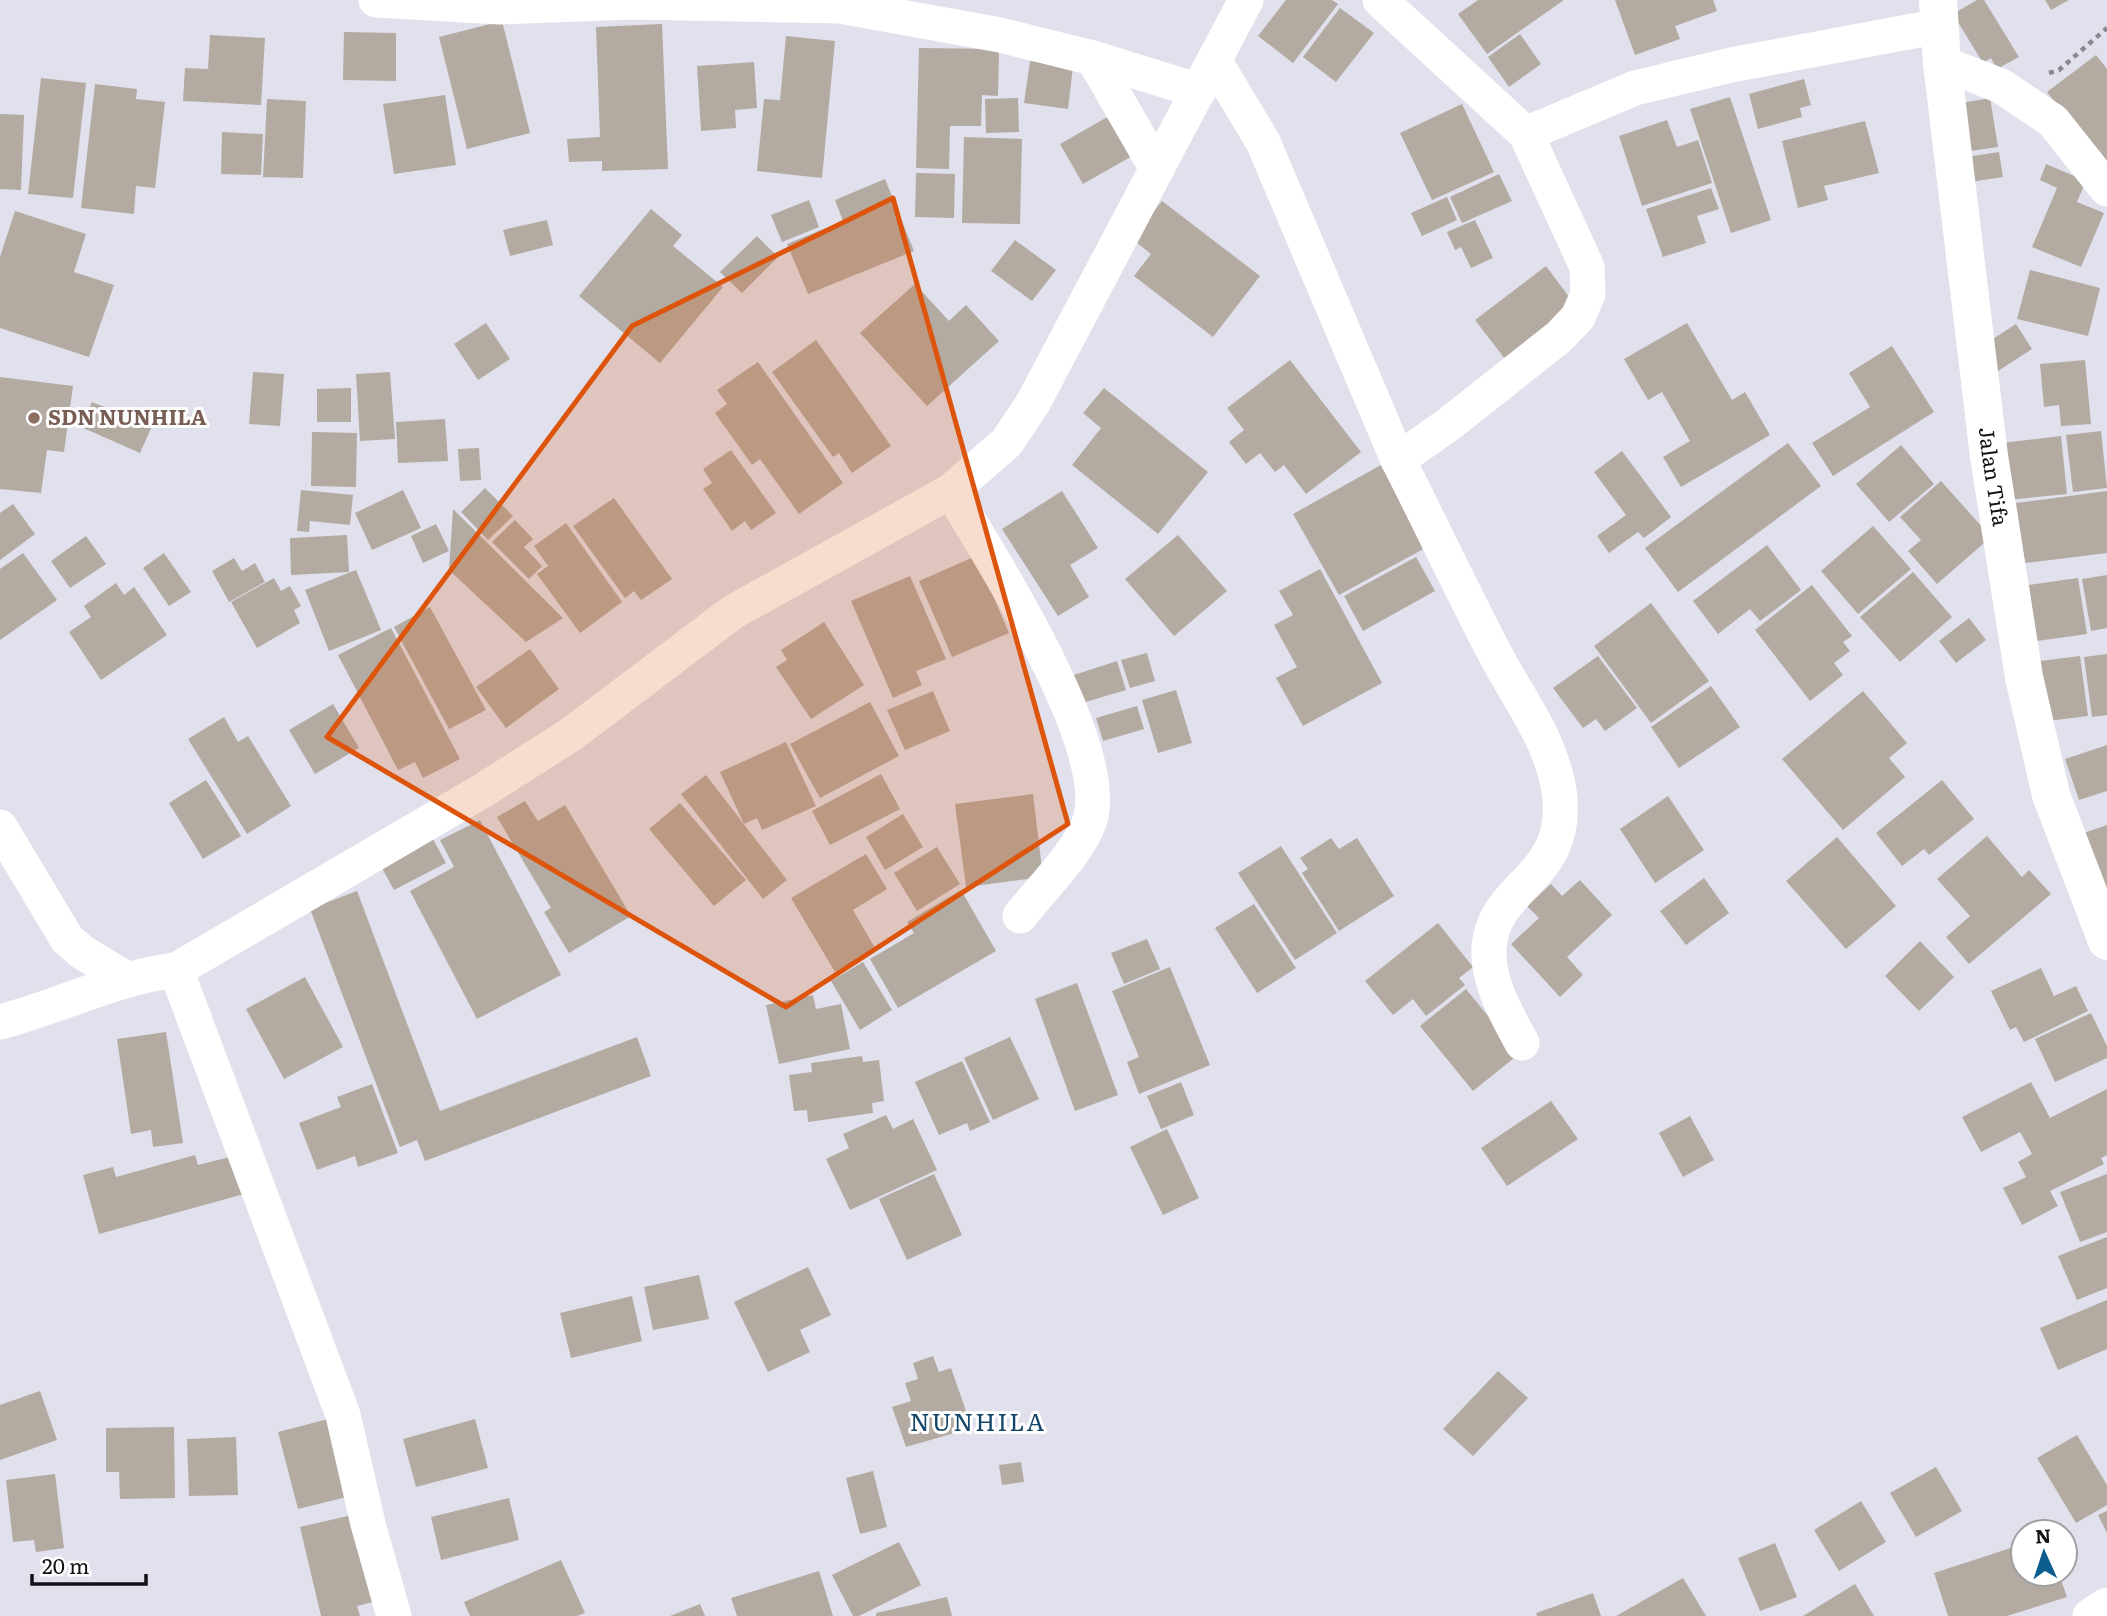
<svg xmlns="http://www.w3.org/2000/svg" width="2107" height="1616" viewBox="0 0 2107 1616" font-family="Literata,serif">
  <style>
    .building { fill: #b3aaa1 }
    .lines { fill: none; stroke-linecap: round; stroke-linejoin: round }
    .path { stroke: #888891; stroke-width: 4.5; stroke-dasharray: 5 5; stroke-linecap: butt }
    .minor { stroke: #fff; stroke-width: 35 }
    .tertiary { stroke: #fff; stroke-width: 38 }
    .marked { fill: #dd550c; fill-opacity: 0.2; stroke: #dd550c; stroke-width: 5; stroke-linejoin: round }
    .education-dot { fill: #8d6e63; stroke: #fff; stroke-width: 2.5 }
    .labels { text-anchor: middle; stroke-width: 6; stroke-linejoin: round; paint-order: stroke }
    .education-label { font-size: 21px; font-weight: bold; fill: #785e54; stroke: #fff; text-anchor: start }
    .street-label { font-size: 21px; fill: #121216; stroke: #fff }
    .quarter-label { font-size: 24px; letter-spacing: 2px; fill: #134669; stroke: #fff }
  </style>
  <rect width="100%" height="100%" fill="#e1e1ed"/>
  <!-- building -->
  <g class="building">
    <polygon points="1286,0 1332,0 1338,4 1293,63 1258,36"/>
    <polygon points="1478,0 1564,0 1487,54 1458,14"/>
    <polygon points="1615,0 1713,0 1717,11 1675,26 1680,39 1635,55"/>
    <polygon points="1977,0 1984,0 2019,57 1997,69 1991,58 1983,63 1953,14"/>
    <polygon points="2045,0 2069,0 2051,10"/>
    <polygon points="1340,8 1374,33 1336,82 1303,57"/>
    <polygon points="502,21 530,133 467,149 439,37"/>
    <polygon points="662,24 668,169 602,171 602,161 569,162 567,139 600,137 596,27"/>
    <polygon points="344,32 396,33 396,81 343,80"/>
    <polygon points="1520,34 1541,64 1509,87 1488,57"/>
    <polygon points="210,35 265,38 261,105 183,101 185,68 208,69"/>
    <polygon points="786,36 835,41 822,178 757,171 764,99 780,100"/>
    <polygon points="919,48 999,49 998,96 982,95 981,126 950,126 949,169 916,168"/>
    <polygon points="2096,55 2107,69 2107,168 2047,92"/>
    <polygon points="1030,61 1073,67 1068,109 1024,103"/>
    <polygon points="754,62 757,108 735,110 736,128 701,131 697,66"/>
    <polygon points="41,78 86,83 73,198 28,194"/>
    <polygon points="1804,79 1811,105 1800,108 1802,117 1758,129 1749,94"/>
    <polygon points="95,84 137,89 136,99 165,102 155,188 136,186 134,214 81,208"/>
    <polygon points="445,95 456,165 394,174 383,104"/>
    <polygon points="1730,97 1771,220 1731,233 1690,109"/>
    <polygon points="1018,98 1019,132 986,133 985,99"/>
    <polygon points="1990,98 1998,147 1964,152 1956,104"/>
    <polygon points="267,99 306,101 303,178 263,177"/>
    <polygon points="1462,104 1494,172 1432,200 1400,133"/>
    <polygon points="1118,111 1141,151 1083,184 1060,144"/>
    <polygon points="0,114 24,115 21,190 0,189"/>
    <polygon points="1667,120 1677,147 1698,140 1712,183 1642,206 1619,136"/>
    <polygon points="1865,121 1879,173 1824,186 1828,200 1798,208 1782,141"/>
    <polygon points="222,132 263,134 261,175 221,174"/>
    <polygon points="964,137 1022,139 1020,224 962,223"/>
    <polygon points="1999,152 2003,177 1964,183 1960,158"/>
    <polygon points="2046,164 2086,181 2077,202 2104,213 2081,267 2032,247 2057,188 2040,180"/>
    <polygon points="916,173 955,174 954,218 915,217"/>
    <polygon points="1499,174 1512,201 1462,223 1450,197"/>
    <polygon points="885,179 914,251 808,294 787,244 843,221 835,200"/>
    <polygon points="1711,188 1719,209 1697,216 1706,243 1663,257 1646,209"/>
    <polygon points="1447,197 1457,220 1422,236 1411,213"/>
    <polygon points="809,200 819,227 782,242 771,215"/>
    <polygon points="1162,201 1260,276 1213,337 1134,276 1151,254 1132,239"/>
    <polygon points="651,209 682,235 673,246 723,287 660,363 579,296"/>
    <polygon points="15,211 86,234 74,272 114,285 89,357 0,328 0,257"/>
    <polygon points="547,220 553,245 510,256 503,230"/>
    <polygon points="1475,220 1493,258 1471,268 1461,247 1455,250 1447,232"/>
    <polygon points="757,236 778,257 742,293 720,272"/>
    <polygon points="1015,240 1056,270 1032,301 991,271"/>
    <polygon points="1546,266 1576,306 1505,359 1475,320"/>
    <polygon points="2030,270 2100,288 2088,336 2017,319"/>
    <polygon points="915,284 949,321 966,305 999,341 927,406 860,333"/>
    <polygon points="486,323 510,359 478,380 454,344"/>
    <polygon points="1687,323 1732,400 1745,392 1770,435 1681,487 1663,457 1690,441 1662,392 1648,400 1624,359"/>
    <polygon points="2016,324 2032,349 1998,371 1982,346"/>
    <polygon points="816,340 891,446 852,473 839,453 833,457 772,372"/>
    <polygon points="1892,346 1934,412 1833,476 1812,443 1870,407 1849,373"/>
    <polygon points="1290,360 1361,452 1306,494 1284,465 1275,472 1260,453 1246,464 1229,442 1244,430 1227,408"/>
    <polygon points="2085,360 2091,424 2061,426 2059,405 2044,407 2040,364"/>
    <polygon points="758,362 843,483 799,514 760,459 752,465 715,413 727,404 717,390"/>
    <polygon points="253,372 284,374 280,426 249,424"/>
    <polygon points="390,372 395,439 360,441 356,374"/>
    <polygon points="0,377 73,386 64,452 47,450 41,493 0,489"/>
    <polygon points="351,388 351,422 317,422 317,389"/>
    <polygon points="1104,388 1208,472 1158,534 1072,465 1101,428 1083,413"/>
    <polygon points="92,402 152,426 140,453 81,427"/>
    <polygon points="445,419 448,461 398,463 396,422"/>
    <polygon points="2101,431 2107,488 2073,492 2066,435"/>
    <polygon points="312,432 357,433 356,487 311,486"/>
    <polygon points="2061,436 2067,494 2008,500 2001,443"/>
    <polygon points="1788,443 1821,486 1678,592 1645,548"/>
    <polygon points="1901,445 1934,484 1889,522 1856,484"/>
    <polygon points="479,448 481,480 460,481 458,449"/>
    <polygon points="731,450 776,513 751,530 745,521 732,531 703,489 712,483 703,469"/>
    <polygon points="1622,451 1671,517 1644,538 1638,532 1609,553 1597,536 1626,515 1594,472"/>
    <polygon points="1381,465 1427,547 1339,595 1293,514"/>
    <polygon points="1941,481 1991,537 1937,584 1908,551 1921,540 1900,517"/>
    <polygon points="485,488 513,516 488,540 461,512"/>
    <polygon points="301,490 353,495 350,525 310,521 309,532 297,531"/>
    <polygon points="403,490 421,528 372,550 355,513"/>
    <polygon points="1062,491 1098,548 1070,565 1089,597 1058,616 1002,529"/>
    <polygon points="2107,491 2107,553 2025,563 2016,503"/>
    <polygon points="614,498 672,579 641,600 634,591 625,598 573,526"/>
    <polygon points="13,504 35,534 0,560 0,513"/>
    <polygon points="453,509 563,618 526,642 449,570"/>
    <polygon points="515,520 533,539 524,547 542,566 529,579 492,542"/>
    <polygon points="566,523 622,602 580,633 537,574 548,566 534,546"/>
    <polygon points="436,524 449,551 423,563 411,536"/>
    <polygon points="1873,526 1911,569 1858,614 1821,571"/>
    <polygon points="347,535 349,572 291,575 290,538"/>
    <polygon points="1178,535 1227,591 1174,636 1125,579"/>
    <polygon points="86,536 106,564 70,588 51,561"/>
    <polygon points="1767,545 1801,590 1760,621 1750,609 1718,634 1693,601"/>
    <polygon points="23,553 57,600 0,640 0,569"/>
    <polygon points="164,553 191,592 169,606 143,568"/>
    <polygon points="976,556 1009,633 952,657 919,581"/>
    <polygon points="1416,557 1435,591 1363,631 1344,596"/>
    <polygon points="234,558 242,571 255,563 265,582 229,602 212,571"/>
    <polygon points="1320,569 1382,683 1303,726 1276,678 1297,667 1274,625 1293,615 1279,591"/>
    <polygon points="356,570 381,630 329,651 305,590"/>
    <polygon points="1913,572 1952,617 1900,662 1860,617"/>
    <polygon points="2107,575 2107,628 2091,631 2082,579"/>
    <polygon points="910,576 946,659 916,671 922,685 893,698 851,601"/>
    <polygon points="274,578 281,591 290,586 301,606 294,610 300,623 257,648 231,602"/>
    <polygon points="2078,578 2087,634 2037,641 2029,585"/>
    <polygon points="116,583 124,595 134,587 167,635 101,680 69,632 91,617 84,606"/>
    <polygon points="1812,585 1852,636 1843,642 1850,651 1834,663 1843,675 1810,701 1755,630"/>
    <polygon points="1651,603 1709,681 1651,723 1594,646"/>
    <polygon points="430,607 486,710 449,729 394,627"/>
    <polygon points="1969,618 1986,640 1956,663 1939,641"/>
    <polygon points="824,622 864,685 811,719 776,667 787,660 781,650"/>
    <polygon points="391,628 460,759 423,778 415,762 398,770 338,655"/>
    <polygon points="530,649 559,689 506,728 476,687"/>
    <polygon points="1147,653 1155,681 1130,688 1121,660"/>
    <polygon points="2107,654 2107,715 2092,717 2084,657"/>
    <polygon points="1598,656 1637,708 1605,731 1596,719 1583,728 1553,688"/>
    <polygon points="2080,656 2088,716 2040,722 2032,662"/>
    <polygon points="1117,661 1126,690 1079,704 1071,676"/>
    <polygon points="1711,686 1740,727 1679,768 1651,727"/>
    <polygon points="1176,690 1192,743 1158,753 1142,700"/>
    <polygon points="933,691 950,731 905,750 887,710"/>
    <polygon points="1863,691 1907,743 1889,758 1905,777 1843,830 1782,759"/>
    <polygon points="870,702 899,756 820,798 790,744"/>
    <polygon points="333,704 359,748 315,774 289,730"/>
    <polygon points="1137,706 1144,729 1103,741 1096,718"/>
    <polygon points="224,717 238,742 248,736 291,806 247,834 188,739"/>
    <polygon points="786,742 816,806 762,830 757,818 744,824 720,772"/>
    <polygon points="2107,745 2107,791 2079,800 2065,759"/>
    <polygon points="881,774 900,809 830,845 812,811"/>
    <polygon points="706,775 787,880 763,899 681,794"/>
    <polygon points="206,780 241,836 203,859 169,803"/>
    <polygon points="1942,780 1974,819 1929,855 1924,849 1902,866 1876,833"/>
    <polygon points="1033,794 1043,877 966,887 955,804"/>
    <polygon points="1668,796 1704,850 1655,883 1620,829"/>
    <polygon points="525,801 538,821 565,805 631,916 569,953 544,912 551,908 497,817"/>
    <polygon points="680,803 746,880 714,906 649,829"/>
    <polygon points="903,814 923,847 885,870 866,837"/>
    <polygon points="480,820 561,975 477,1019 410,891 454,867 440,840"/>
    <polygon points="2107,825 2107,893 2078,835"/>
    <polygon points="429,832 446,863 394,890 377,859"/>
    <polygon points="1987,836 2022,877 2029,870 2051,894 1969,964 1946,937 1970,916 1937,879"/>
    <polygon points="1837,837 1896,906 1846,949 1786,881"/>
    <polygon points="1331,838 1339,849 1357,838 1394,896 1339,931 1302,873 1308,869 1300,858"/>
    <polygon points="1281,846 1337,933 1295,960 1238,873"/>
    <polygon points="937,847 960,884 917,911 894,873"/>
    <polygon points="866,854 887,889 853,910 875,948 835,972 791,898"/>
    <polygon points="1704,878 1729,913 1686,945 1660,911"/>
    <polygon points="1580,880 1612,915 1567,957 1583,975 1560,997 1511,944 1539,918 1527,906 1551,884 1562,896"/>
    <polygon points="961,890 996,951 898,1008 870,959 914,933 907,922"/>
    <polygon points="357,891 440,1111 637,1037 651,1076 425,1161 417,1140 400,1147 310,909"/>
    <polygon points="1254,904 1296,968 1257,993 1215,928"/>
    <polygon points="1438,923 1473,967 1459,978 1465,985 1426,1016 1413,999 1393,1015 1365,981"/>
    <polygon points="1147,939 1160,969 1124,984 1111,953"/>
    <polygon points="1920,941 1954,977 1919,1011 1885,976"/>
    <polygon points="863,962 892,1010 860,1030 831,981"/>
    <polygon points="1170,967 1210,1065 1139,1094 1127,1062 1139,1057 1112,991"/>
    <polygon points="2041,968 2054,996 2076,986 2088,1011 2024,1042 2016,1027 2010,1030 1991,991"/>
    <polygon points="305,977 343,1047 284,1079 246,1009"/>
    <polygon points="1077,983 1118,1095 1075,1111 1035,999"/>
    <polygon points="1466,989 1519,1054 1473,1091 1420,1026"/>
    <polygon points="813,995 816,1009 841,1004 850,1049 779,1064 766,1005"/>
    <polygon points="2091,1013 2107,1046 2107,1058 2055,1082 2035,1039"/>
    <polygon points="166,1032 183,1143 153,1147 151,1130 131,1134 117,1039"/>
    <polygon points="1010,1037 1039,1099 993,1120 964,1058"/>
    <polygon points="862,1056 863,1062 879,1060 884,1101 872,1103 873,1113 808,1122 807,1110 794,1111 789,1075 812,1072 811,1063"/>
    <polygon points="962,1061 990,1122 970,1131 967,1123 939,1135 915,1082"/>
    <polygon points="1181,1082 1194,1115 1161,1129 1147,1096"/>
    <polygon points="2031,1082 2050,1118 2107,1089 2107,1155 2101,1158 2104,1164 2050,1191 2058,1206 2022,1225 2003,1188 2026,1177 2018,1162 2032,1154 2020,1132 1981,1152 1962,1117"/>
    <polygon points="372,1084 398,1153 358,1167 355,1156 317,1170 299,1123 341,1107 337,1097"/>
    <polygon points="1551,1101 1578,1139 1507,1186 1481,1148"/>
    <polygon points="886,1115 893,1129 913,1119 937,1170 850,1210 826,1159 849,1148 843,1134"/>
    <polygon points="1690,1116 1714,1160 1683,1177 1659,1133"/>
    <polygon points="1167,1129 1199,1198 1163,1215 1130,1147"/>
    <polygon points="195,1155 198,1165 234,1156 244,1194 99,1234 83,1175 113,1167 116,1177"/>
    <polygon points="934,1174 962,1235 907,1260 879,1199"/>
    <polygon points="2107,1174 2107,1232 2080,1242 2060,1192"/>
    <polygon points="2107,1237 2107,1288 2077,1300 2058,1256"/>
    <polygon points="808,1267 831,1315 800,1330 810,1352 768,1372 734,1302"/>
    <polygon points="699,1275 709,1319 653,1330 644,1287"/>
    <polygon points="632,1296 642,1341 571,1358 560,1313"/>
    <polygon points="2107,1300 2107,1349 2058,1370 2040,1328"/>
    <polygon points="933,1356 939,1372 951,1368 972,1428 906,1447 892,1407 911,1401 905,1383 918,1379 913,1363"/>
    <polygon points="1498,1371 1528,1398 1473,1456 1443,1429"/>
    <polygon points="40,1391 57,1440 0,1460 0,1405"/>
    <polygon points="332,1418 351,1496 298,1509 278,1432"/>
    <polygon points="475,1419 488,1468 416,1487 403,1439"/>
    <polygon points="174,1427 175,1498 120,1499 119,1472 106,1472 106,1428"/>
    <polygon points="2077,1435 2107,1485 2107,1505 2076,1523 2037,1458"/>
    <polygon points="236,1437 238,1495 189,1496 187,1439"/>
    <polygon points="1021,1462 1024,1482 1002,1485 999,1465"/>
    <polygon points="1936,1467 1962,1511 1916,1537 1890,1493"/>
    <polygon points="873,1471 887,1527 860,1534 846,1478"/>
    <polygon points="55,1474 64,1548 36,1552 34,1540 13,1542 6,1480"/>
    <polygon points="509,1498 519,1540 441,1560 431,1517"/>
    <polygon points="1861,1501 1886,1542 1839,1571 1814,1530"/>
    <polygon points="2107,1511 2107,1533 2098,1515"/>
    <polygon points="352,1515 373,1602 357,1606 360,1616 321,1616 300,1527"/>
    <polygon points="899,1542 921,1585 859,1616 853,1616 832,1575"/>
    <polygon points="1775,1543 1797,1597 1760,1611 1738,1558"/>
    <polygon points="2023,1544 2023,1574 2059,1574 2067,1597 2007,1616 1948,1616 1934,1573"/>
    <polygon points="561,1560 585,1613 577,1616 470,1616 464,1602"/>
    <polygon points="819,1571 833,1616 737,1616 731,1598"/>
    <polygon points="1683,1578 1706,1616 1616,1616"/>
    <polygon points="1855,1584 1874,1616 1803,1616"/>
    <polygon points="1593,1593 1601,1616 1537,1616 1536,1613"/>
    <polygon points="947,1597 952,1616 876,1616 876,1613"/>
    <polygon points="700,1604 705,1616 670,1616"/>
  </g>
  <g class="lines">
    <!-- path -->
    <polyline class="path" points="2049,73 2059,70 2107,28"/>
    <!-- minor -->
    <g class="minor">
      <polyline points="376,0 499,7 631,2 840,6 1000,35 1093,58 1199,91"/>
      <path d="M1380,0L1526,134L1587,267L1588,294L1578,317L1559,337L1449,424L1398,460C1433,528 1465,598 1501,665C1524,706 1551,742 1559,790C1572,880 1493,882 1489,948C1487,982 1507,1015 1522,1043"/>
      <polyline points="1093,58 1157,169"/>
      <polyline points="1214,60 1263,142 1398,460"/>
      <polyline points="1942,63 2001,86 2053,121 2107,189"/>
      <polyline points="1526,134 1635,88 1731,65 1940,26"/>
      <path d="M951,491C992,559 1108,740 1091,816C1084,847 1040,890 1020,916"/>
      <polyline points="0,827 67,939 82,952 128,980"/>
      <polyline points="176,970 343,1415 368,1524 394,1616"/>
      <path d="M0,1022C59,1007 116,977 176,970L482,791L570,735L733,612L951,491L1007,442L1033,403L1246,0"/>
      <polyline points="2090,1616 2107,1605"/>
    </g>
    <!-- tertiary -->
    <path class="tertiary" id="s1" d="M1938,0L1942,63L1989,456L2024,677L2051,795L2107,941"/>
  </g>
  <!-- marked area -->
  <path class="marked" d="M893,198L1068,824L786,1007L327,737L632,326Z"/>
  <!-- markers -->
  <circle class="education-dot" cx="34" cy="418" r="7"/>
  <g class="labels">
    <!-- education labels -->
    <g class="education-label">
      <text x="48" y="425">SDN NUNHILA</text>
    </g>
    <!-- street labels -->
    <g class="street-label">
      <text dy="7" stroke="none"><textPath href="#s1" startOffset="480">Jalan Tifa</textPath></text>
    </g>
    <!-- quarter labels -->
    <g class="quarter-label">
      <text x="978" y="1431">NUNHILA</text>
    </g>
  </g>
  <!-- north arrow -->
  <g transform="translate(2044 1553) rotate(357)"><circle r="33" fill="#ffffff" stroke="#a0a0a2" stroke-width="2"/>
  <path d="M0-5L12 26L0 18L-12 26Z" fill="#0c5d8f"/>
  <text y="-10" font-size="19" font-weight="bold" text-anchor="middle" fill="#121216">N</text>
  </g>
  <!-- scale -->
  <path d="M32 1574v10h114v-10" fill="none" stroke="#121216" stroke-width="3.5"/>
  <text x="42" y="1574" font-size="21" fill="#121216" stroke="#ffffff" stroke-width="5" paint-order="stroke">20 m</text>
</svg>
